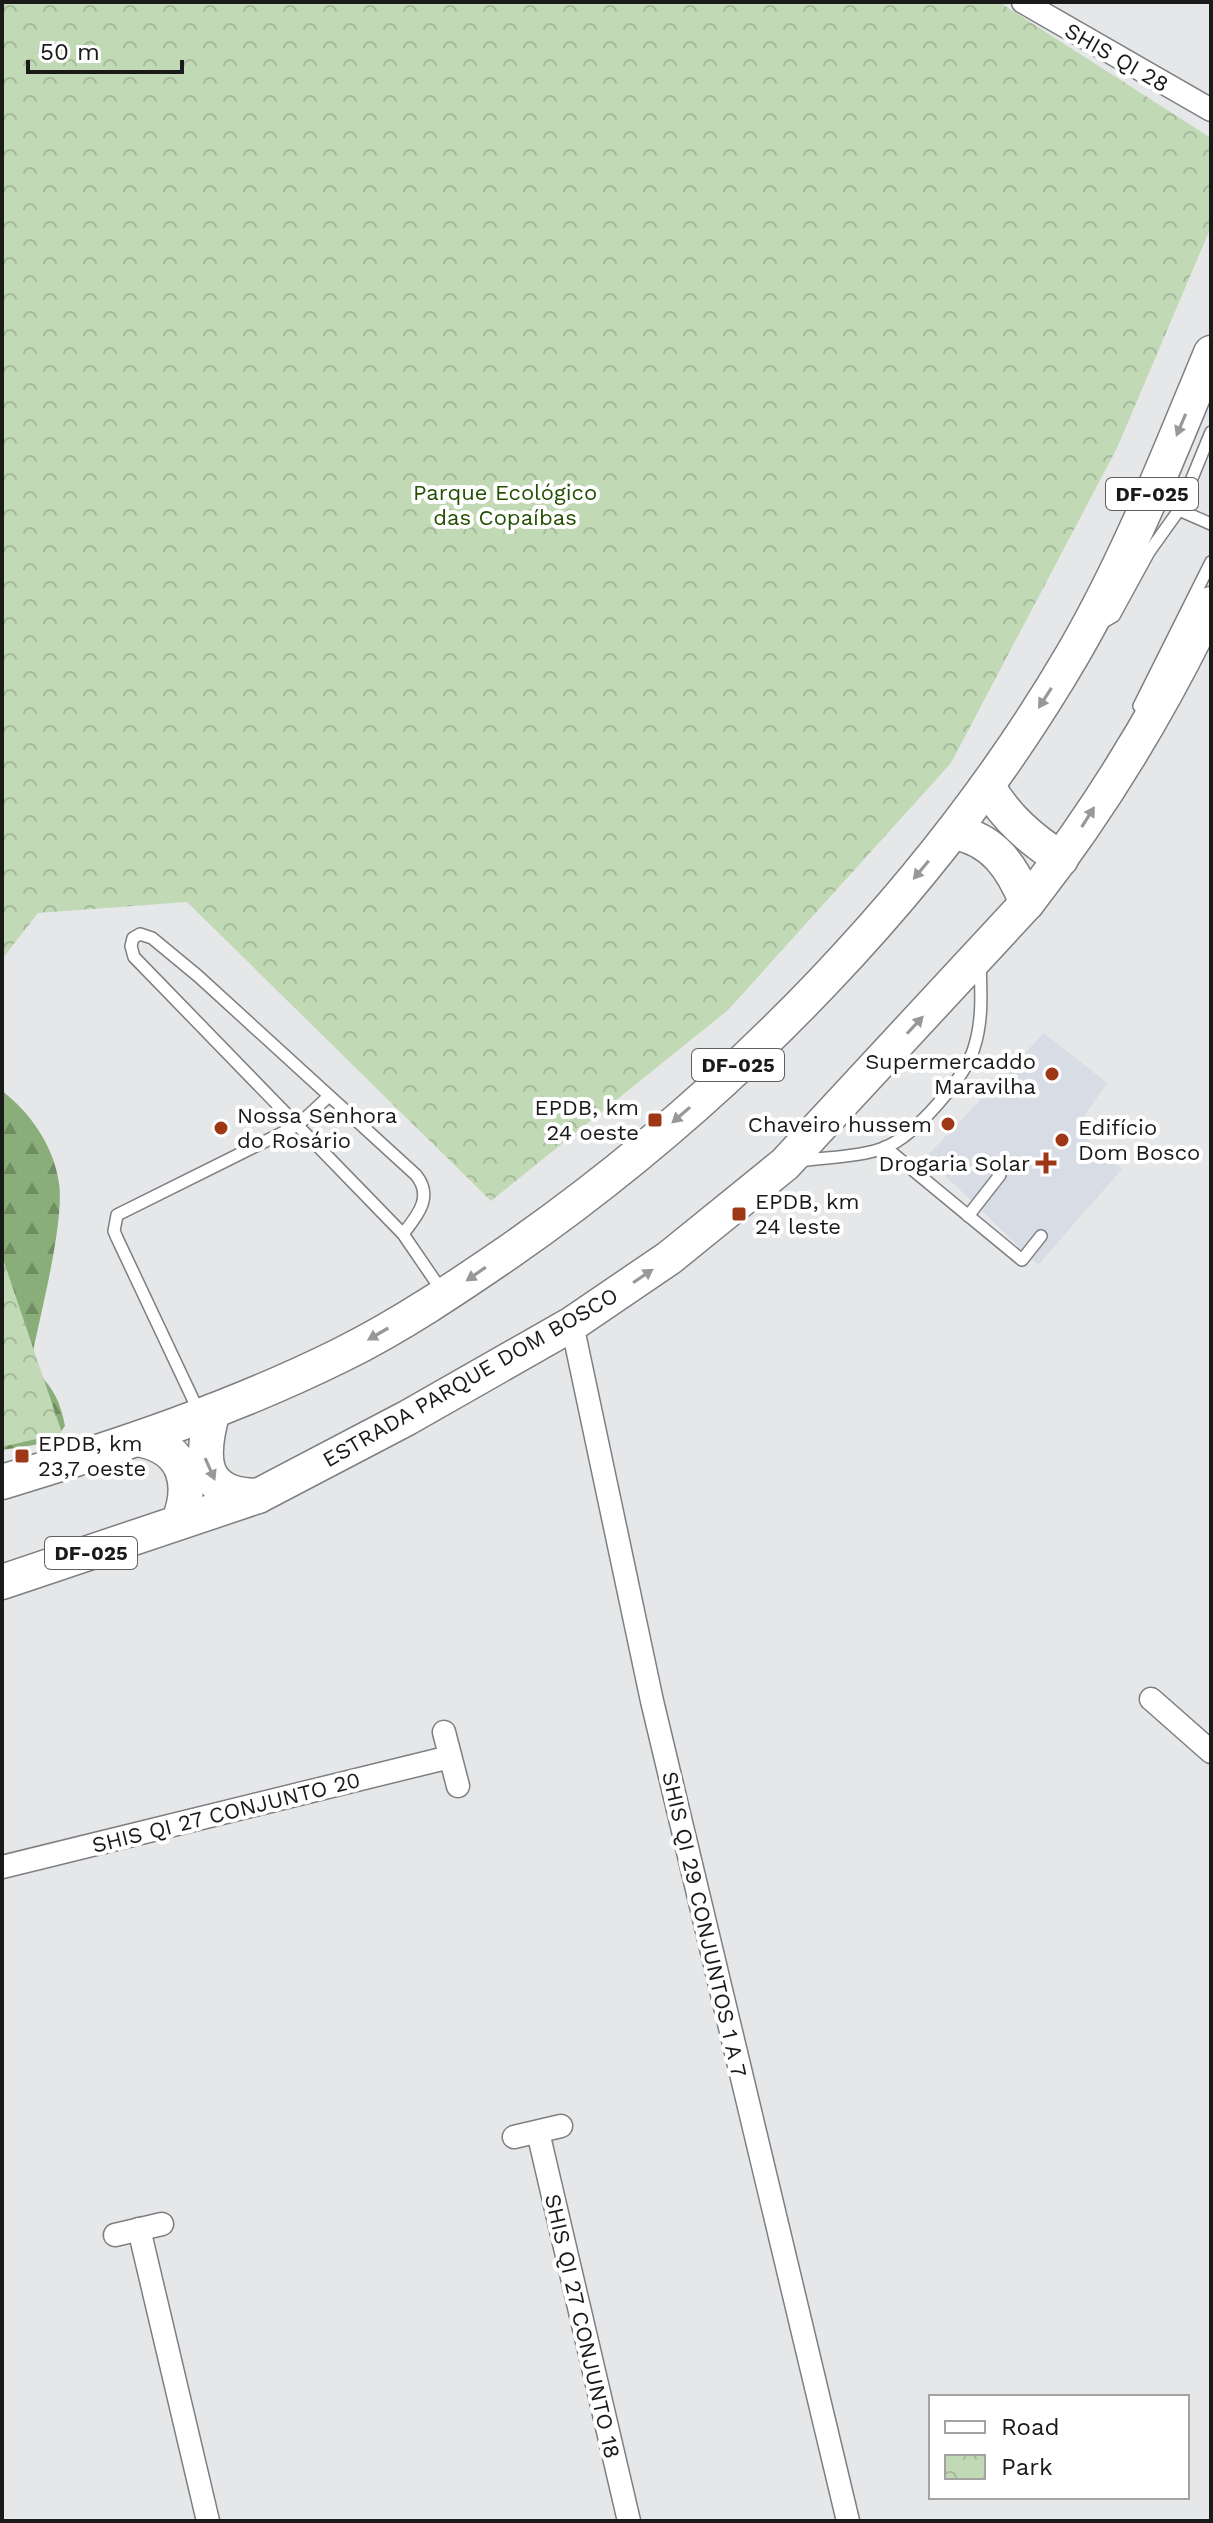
<svg xmlns="http://www.w3.org/2000/svg" width="1213" height="2523" viewBox="0 0 1213 2523" font-family="'Work Sans',sans-serif">
  <style>
    .built { fill: #d8dce5 }
    .forest { fill: url(#forest-firs) }
    .park { fill: url(#park-crowns) }
    .lines { fill: none; stroke-linecap: round; stroke-linejoin: round }
    .service-casing { stroke: #7e7f81; stroke-width: 14 }
    .minor-casing { stroke: #7e7f81; stroke-width: 25 }
    .primary-casing { stroke: #7e7f81; stroke-width: 37 }
    .service { stroke: #fff; stroke-width: 11 }
    .minor { stroke: #fff; stroke-width: 22 }
    .primary { stroke: #fff; stroke-width: 34 }
    .oneway { fill: #989898 }
    .poi-dot { fill: #9e3715; stroke: #fff; stroke-width: 3 }
    .labels { text-anchor: middle; stroke-width: 8; stroke-linejoin: round; paint-order: stroke }
    .shield { fill: #fff; stroke: #5f5f5f; stroke-width: 2 }
    .shield-label { font-size: 20px; font-weight: bold; fill: #1a1a1b }
    .street-label { font-size: 22px; fill: #1a1a1b; stroke: #fff }
    .park-label { font-size: 22px; fill: #224f00; stroke: #fff }
    .poi-label { font-size: 22px; fill: #1a1a1b; stroke: #fff; text-anchor: end }
  </style>
  <defs>
    <pattern id="forest-firs" width="22" height="20" patternUnits="userSpaceOnUse" patternTransform="scale(2)"><rect width="22" height="20" fill="#8aae79"/><path d="M5 1l3.5 6h-7zM16 11l3.5 6h-7z" fill="#708d62"/></pattern>
    <pattern id="park-crowns" width="20" height="18" patternUnits="userSpaceOnUse" patternTransform="scale(2)"><rect width="20" height="18" fill="#c1dab5"/><path d="M2 6a3 3 0 1 1 6 0M12 15a3 3 0 1 1 6 0" fill="none" stroke="#a5ba9b"/></pattern>
  </defs>
  <rect width="100%" height="100%" fill="#e6e7e9"/>
  <!-- built -->
  <polygon class="built" points="1044,1033 1107,1083 1075,1129 1122,1169 1038,1265 926,1157"/>
  <!-- forest -->
  <path class="forest" d="M2,1091C31,1113 54,1147 59,1183C65,1224 38,1322 30,1367C51,1383 60,1399 65,1426L53,1442L2,1450Z"/>
  <!-- park -->
  <g class="park">
    <polygon points="2,2 999,2 1211,138 1211,227 1117,448 951,763 728,1010 491,1201 187,902 38,913 2,959"/>
    <polygon points="2,1256 62,1433 2,1447"/>
  </g>
  <g class="lines">
    <defs>
      <g id="service">
        <polyline points="1179,510 1211,524"/>
        <polyline points="1102,623 1114,616 1149,552 1179,510 1211,432"/>
        <polyline points="1139,706 1211,562"/>
        <polyline points="885,1147 1022,1260 1041,1236"/>
        <path d="M801,1161C827,1157 862,1157 886,1147C915,1135 965,1078 974,1048C983,1020 981,992 980,963"/>
        <polyline points="968,1216 1000,1175"/>
        <path d="M403,1234C417,1216 434,1197 416,1175L198,976L152,938L140,934L133,938L131,946L134,957L403,1234L442,1291"/>
        <polyline points="199,1412 117,1238 114,1231 117,1215 298,1125 329,1096"/>
      </g>
      <g id="minor">
        <polyline points="1023,2 1211,110"/>
        <polyline points="572,1324 652,1701 848,2521"/>
        <polyline points="1151,1699 1211,1752"/>
        <polyline points="444,1732 458,1786"/>
        <polyline points="2,1867 450,1757"/>
        <polyline points="538,2132 629,2521"/>
        <polyline points="514,2137 561,2126"/>
        <polyline points="139,2229 208,2521"/>
        <polyline points="115,2235 162,2224"/>
      </g>
      <g id="primary">
        <path d="M988,787C1007,819 1031,839 1061,859"/>
        <path d="M953,832C994,839 1012,867 1027,903"/>
        <path d="M213,1411C200,1457 199,1496 258,1496"/>
        <path d="M142,1440C186,1449 193,1485 179,1521"/>
        <path d="M2,1482C118,1447 232,1409 341,1355C400,1326 456,1288 510,1251C730,1098 939,884 1074,652C1129,557 1169,454 1211,353"/>
        <path d="M2,1582L258,1496L407,1418L572,1324L669,1258L785,1164L1027,903C1098,812 1161,709 1211,604"/>
      </g>
    </defs>
    <!-- service casing -->
    <use href="#service" class="service-casing"/>
    <!-- minor casing -->
    <use href="#minor" class="minor-casing"/>
    <!-- primary casing -->
    <use href="#primary" class="primary-casing"/>
    <!-- service -->
    <use href="#service" class="service"/>
    <!-- minor -->
    <use href="#minor" class="minor"/>
    <!-- primary -->
    <use href="#primary" class="primary"/>
  </g>
  <!-- one-way arrows -->
  <defs><path id="oneway-solid" d="M-6-.8H1V-3.2L6.5 0L1 3.2V.8H-6Z" transform="scale(2)"/></defs>
  <g class="oneway">
    <use href="#oneway-solid" transform="translate(1181 425) rotate(113)"/>
    <use href="#oneway-solid" transform="translate(1045 698) rotate(123)"/>
    <use href="#oneway-solid" transform="translate(1088 817) rotate(-58)"/>
    <use href="#oneway-solid" transform="translate(921 870) rotate(130)"/>
    <use href="#oneway-solid" transform="translate(915 1025) rotate(-47)"/>
    <use href="#oneway-solid" transform="translate(681 1115) rotate(139)"/>
    <use href="#oneway-solid" transform="translate(476 1274) rotate(145)"/>
    <use href="#oneway-solid" transform="translate(643 1276) rotate(-34)"/>
    <use href="#oneway-solid" transform="translate(378 1334) rotate(150)"/>
    <use href="#oneway-solid" transform="translate(210 1469) rotate(66)"/>
  </g>
  <!-- markers -->
  <g class="poi-dot">
    <circle cx="1052" cy="1074" r="8"/>
    <rect x="647" y="1112" width="16" height="16" rx="4"/>
    <circle cx="948" cy="1124" r="8"/>
    <circle cx="221" cy="1128" r="8"/>
    <circle cx="1062" cy="1140" r="8"/>
    <path d="M1042 1151h8v8h8v8h-8v8h-8v-8h-8v-8h8z"/>
    <rect x="731" y="1206" width="16" height="16" rx="4"/>
    <rect x="14" y="1448" width="16" height="16" rx="4"/>
  </g>
  <g class="labels">
    <!-- shield labels -->
    <g class="shield">
      <rect x="1106" y="478" width="92" height="32" rx="6"/>
      <rect x="692" y="1049" width="92" height="32" rx="6"/>
      <rect x="45" y="1537" width="92" height="32" rx="6"/>
    </g>
    <g class="shield-label">
      <text x="1152" y="501">DF-025</text>
      <text x="738" y="1072">DF-025</text>
      <text x="91" y="1560">DF-025</text>
    </g>
    <!-- street labels -->
    <g class="street-label">
      <text transform="translate(1117 57) rotate(30)" y="8">SHIS QI 28</text>
      <text transform="translate(470 1377) rotate(-30)" y="8">ESTRADA PARQUE DOM BOSCO</text>
      <text transform="translate(226 1812) rotate(-14)" y="8">SHIS QI 27 CONJUNTO 20</text>
      <text transform="translate(705 1924) rotate(77)" y="8">SHIS QI 29 CONJUNTOS 1 A 7</text>
      <text transform="translate(583 2326) rotate(77)" y="8">SHIS QI 27 CONJUNTO 18</text>
    </g>
    <!-- park labels -->
    <g class="park-label">
      <text x="505" y="500">Parque Ecológico<tspan x="505" dy="25">das Copaíbas</tspan></text>
    </g>
    <!-- poi labels -->
    <g class="poi-label">
      <text x="1036" y="1069">Supermercaddo<tspan x="1036" dy="25">Maravilha</tspan></text>
      <text x="639" y="1115">EPDB, km<tspan x="639" dy="25">24 oeste</tspan></text>
      <text x="237" y="1123" text-anchor="start">Nossa Senhora<tspan x="237" dy="25">do Rosário</tspan></text>
      <text x="932" y="1132">Chaveiro hussem</text>
      <text x="1078" y="1135" text-anchor="start">Edifício<tspan x="1078" dy="25">Dom Bosco</tspan></text>
      <text x="1030" y="1171">Drogaria Solar</text>
      <text x="755" y="1209" text-anchor="start">EPDB, km<tspan x="755" dy="25">24 leste</tspan></text>
      <text x="38" y="1451" text-anchor="start">EPDB, km<tspan x="38" dy="25">23,7 oeste</tspan></text>
    </g>
  </g>
  <!-- border -->
  <rect width="1213" height="2523" fill="none" stroke="#1a1a1b" stroke-width="8"/>
  <!-- legend -->
  <rect x="929" y="2395" width="260" height="104" fill="#ffffff" stroke="#a3a3a4" stroke-width="2"/>
  <rect x="945" y="2421" width="40" height="12" fill="#ffffff" stroke="#a3a3a4" stroke-width="2"/>
  <text x="1001" y="2435" font-size="24" fill="#1a1a1b">Road</text>
  <rect x="945" y="2455" width="40" height="24" fill="url(#park-crowns)" stroke="#a3a3a4" stroke-width="2"/>
  <text x="1001" y="2475" font-size="24" fill="#1a1a1b">Park</text>
  <!-- scale -->
  <path d="M28 60v12h154v-12" fill="none" stroke="#1a1a1b" stroke-width="4"/>
  <text x="40" y="60" font-size="24" fill="#1a1a1b" stroke="#ffffff" stroke-width="6" paint-order="stroke">50 m</text>
</svg>
